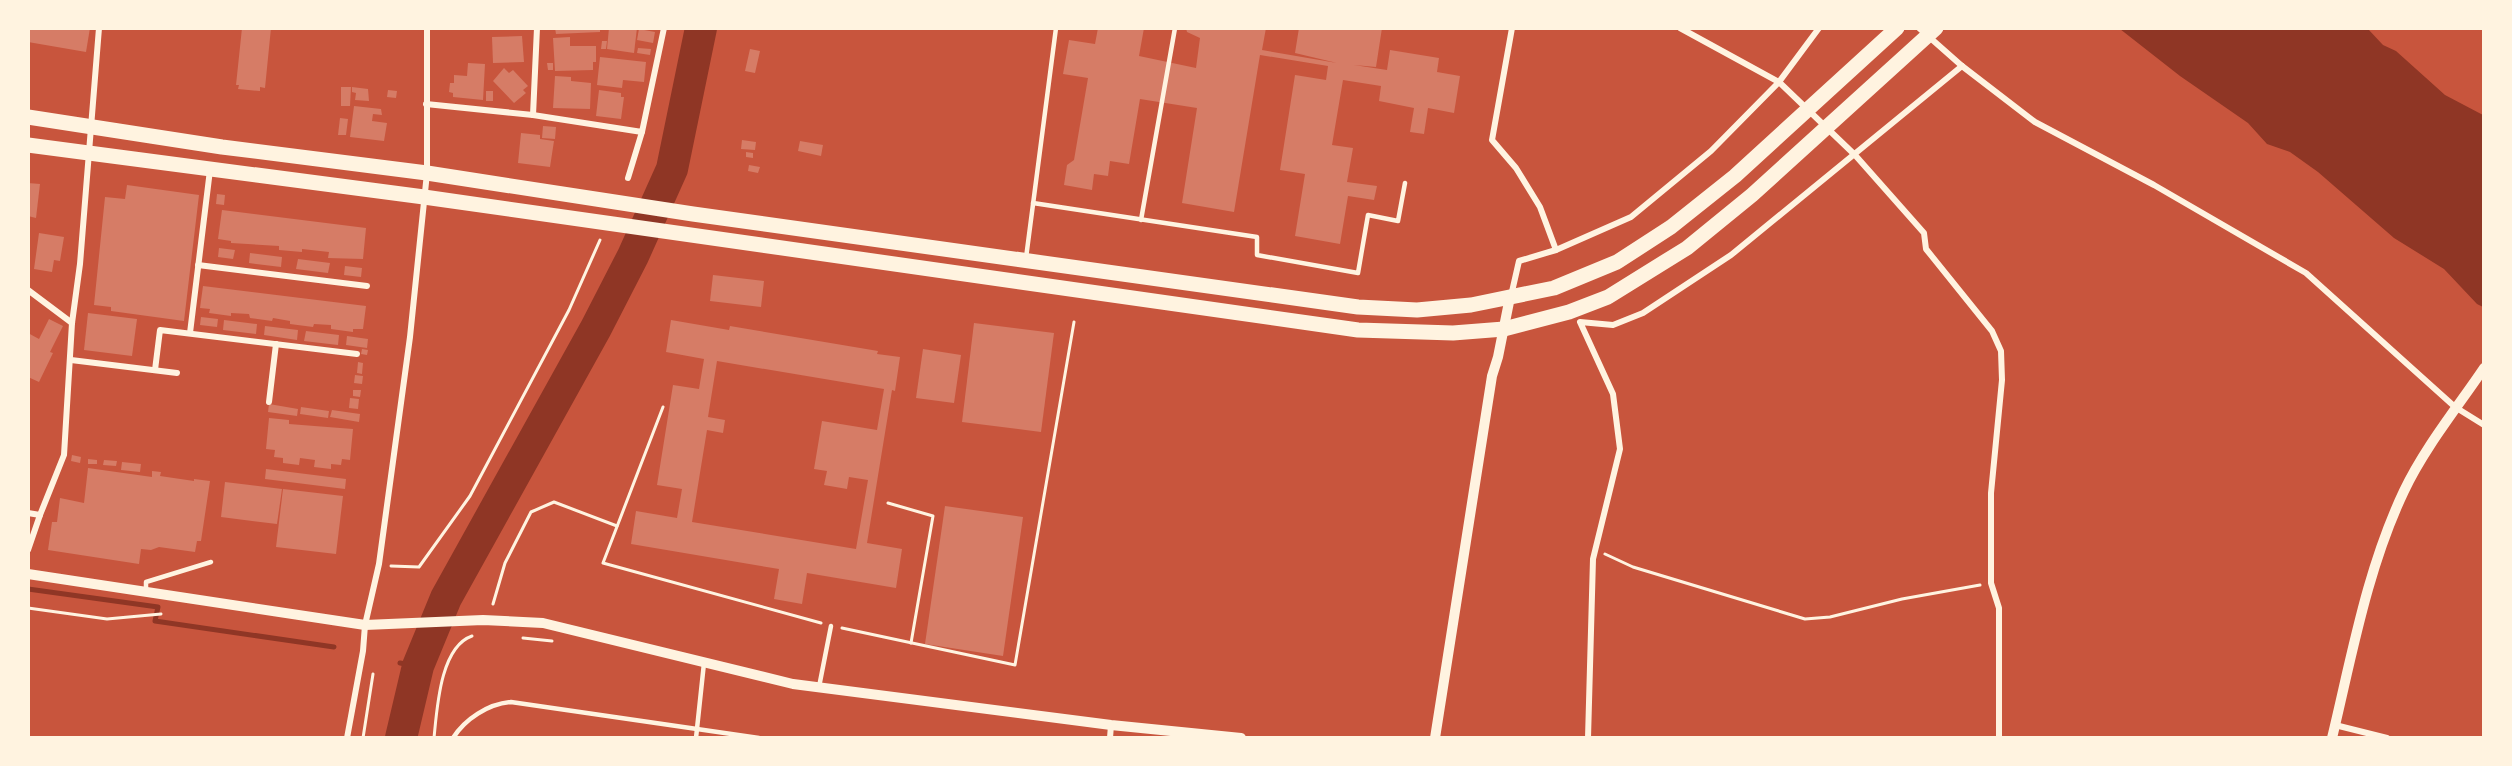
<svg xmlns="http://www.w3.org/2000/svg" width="2512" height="766" viewBox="0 0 2512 766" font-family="'Varela Round',sans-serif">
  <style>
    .water { fill: #8f3625 }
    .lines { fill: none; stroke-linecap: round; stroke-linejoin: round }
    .stream { stroke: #8f3625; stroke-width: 5 }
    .river { stroke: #8f3625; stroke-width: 32 }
    .building { fill: #d67c66; fill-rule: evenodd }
    .path { stroke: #fff3e0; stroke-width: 3 }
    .service { stroke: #fff3e0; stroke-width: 4.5 }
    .minor { stroke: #fff3e0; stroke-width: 6 }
    .tertiary { stroke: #fff3e0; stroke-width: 10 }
    .primary { stroke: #fff3e0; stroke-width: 15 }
  </style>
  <rect width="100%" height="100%" fill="#c8553d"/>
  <!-- water -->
  <polygon class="water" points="2120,29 2368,29 2383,45 2396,51 2445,95 2483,115 2483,307 2477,304 2444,269 2394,238 2318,172 2290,152 2267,144 2248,123 2180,76"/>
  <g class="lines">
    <!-- stream -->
    <g class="stream">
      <polyline points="28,589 158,607 155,621 334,647"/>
      <polyline points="400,663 418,666"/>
    </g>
    <!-- river -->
    <polyline class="river" points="401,738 418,666 446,598 596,328 633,256 672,169 701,28"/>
  </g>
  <!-- building -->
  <g class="building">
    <polygon points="28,28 90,28 86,52 28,42"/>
    <polygon points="242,28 271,28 265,88 260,87 260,91 238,89 239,85 236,85"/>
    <polygon points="555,28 600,28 600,32 556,34"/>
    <polygon points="609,28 637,28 634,53 607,49"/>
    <polygon points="1098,28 1144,28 1139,56 1196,68 1200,38 1187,32 1186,28 1266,28 1262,50 1337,63 1295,53 1299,28 1382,28 1376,67 1354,65 1387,70 1390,50 1439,58 1437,72 1460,76 1454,113 1428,108 1424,134 1410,132 1414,108 1379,101 1381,86 1343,80 1332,145 1353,148 1347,182 1377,186 1374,200 1348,196 1340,244 1295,236 1305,174 1280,170 1295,75 1326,80 1328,66 1260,55 1234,212 1182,203 1197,108 1140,99 1129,164 1110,161 1108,176 1094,174 1092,190 1064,185 1067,165 1074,160 1088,78 1063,74 1069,40 1095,44"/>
    <polygon points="639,29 655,32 653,43 637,40"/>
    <polygon points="522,36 524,62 493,63 492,37"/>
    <polygon points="570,37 570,46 596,46 596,62 593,62 593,70 555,71 553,38"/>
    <polygon points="602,41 607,41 606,49 601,49"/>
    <polygon points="638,48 651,49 650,55 637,53"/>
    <polygon points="750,49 760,51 755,73 745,71"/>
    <polygon points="600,57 646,62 644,82 623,80 622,88 597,85"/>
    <polygon points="468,63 485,64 483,100 453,97 453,93 449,92 450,83 454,83 454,75 467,76"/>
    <polygon points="547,63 553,63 553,70 548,70"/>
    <polygon points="504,68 509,73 513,70 528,86 523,90 526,93 514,103 493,81"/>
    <polygon points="555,76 571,77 571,81 591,83 590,109 553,108"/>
    <polygon points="341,87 351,87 350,106 341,106"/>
    <polygon points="352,87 368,89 369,101 355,100 356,93 352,92"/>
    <polygon points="388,90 397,91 396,98 387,97"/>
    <polygon points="599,90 621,93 621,97 624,97 621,119 596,116"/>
    <rect x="486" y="91" width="7" height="10"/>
    <polygon points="354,106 381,109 382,115 373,114 372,121 387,123 384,141 350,137"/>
    <polygon points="340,118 348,119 346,135 338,135"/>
    <polygon points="543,126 556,127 555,139 542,138"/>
    <polygon points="521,133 540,135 540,139 554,141 550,167 518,163"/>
    <polygon points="742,140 756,142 755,150 741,149"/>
    <polygon points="800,141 823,145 821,156 798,151"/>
    <polygon points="746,152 753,153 753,158 746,157"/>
    <polygon points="749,165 760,167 758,173 748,171"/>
    <polygon points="28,183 40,184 36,218 28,216"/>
    <polygon points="127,185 199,195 184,321 111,311 111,307 94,305 105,197 125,199"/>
    <polygon points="217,194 225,195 224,205 216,204"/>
    <polygon points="222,210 366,228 363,259 328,258 329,252 302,249 302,252 279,250 279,246 231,243 231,241 218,239"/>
    <polygon points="39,233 64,237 60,261 54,260 52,272 34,269"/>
    <polygon points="219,248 235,250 233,259 218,257"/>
    <polygon points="250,253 282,257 281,267 249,263"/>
    <polygon points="298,259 330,263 328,273 296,269"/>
    <polygon points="345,266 362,268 361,277 344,275"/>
    <polygon points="713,275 764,281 761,307 710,301"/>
    <polygon points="203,286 366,306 363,329 353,329 353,332 331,329 331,325 314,324 313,327 290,324 290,321 273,318 272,321 250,318 249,314 231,313 231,316 209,313 210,309 200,308"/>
    <polygon points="88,313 137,319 132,356 84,350"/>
    <polygon points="201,317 218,319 217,327 200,325"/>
    <polygon points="49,319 63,326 50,352 53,353 39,382 28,377 28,333 39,339"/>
    <polygon points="224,320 257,324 256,334 223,330"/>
    <path d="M671,320L729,330L730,326L878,351L877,354L900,357L895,391L892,390L867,543L902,549L896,588L807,573L802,604L774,599L779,569L631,544L636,511L677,518L682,489L657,485L673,385L699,389L704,359L666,352ZM717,361L884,389L877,430L822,421L814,469L827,471L824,485L847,489L849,477L868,480L856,549L692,522L707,430L723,433L725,420L708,417Z"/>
    <polygon points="974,323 1054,333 1041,432 962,422"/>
    <polygon points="265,326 298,330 297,340 264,335"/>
    <polygon points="306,331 339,335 338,345 304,341"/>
    <polygon points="347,336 368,339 367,348 346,345"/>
    <polygon points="362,349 368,350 367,355 361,354"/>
    <polygon points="923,349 961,355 954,403 916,398"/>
    <polygon points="358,362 363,363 362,374 357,373"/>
    <polygon points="355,375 363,376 362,384 354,383"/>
    <polygon points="353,390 361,390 360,397 353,396"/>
    <polygon points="350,398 359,399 358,409 349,408"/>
    <polygon points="269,404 298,409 297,416 268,412"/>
    <polygon points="301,407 329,411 328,418 300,414"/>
    <polygon points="332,410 360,414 359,422 330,417"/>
    <polygon points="269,418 289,420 289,424 353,429 350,460 342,459 341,465 331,464 331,469 314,467 315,460 300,458 299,465 283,463 283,458 274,457 275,450 266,449"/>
    <polygon points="72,455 81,457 80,463 71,461"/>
    <polygon points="88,459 97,460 97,464 88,464"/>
    <polygon points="104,460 117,461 116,466 103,465"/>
    <polygon points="122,462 141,464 140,472 121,470"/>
    <polygon points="88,468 152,477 152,471 161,472 160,476 194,481 194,479 210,481 201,541 197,541 195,552 159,547 151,550 141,549 139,564 48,550 52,522 57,522 60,498 84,503"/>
    <polygon points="266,469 346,479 345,489 265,479"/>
    <polygon points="225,482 282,489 277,524 221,517"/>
    <polygon points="283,489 343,496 336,554 276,547"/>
    <polygon points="945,506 1023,517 1003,656 925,644"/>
  </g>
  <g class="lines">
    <!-- path -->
    <g class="path">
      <polyline points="663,407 603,563 821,623"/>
      <polyline points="888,503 933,516 911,643"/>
      <polyline points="1605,554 1633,567 1805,619 1830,617 1902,599 1980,585"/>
      <polyline points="391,566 419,567 470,496 569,310 600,240"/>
      <polyline points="493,604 505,563 531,512 554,502 617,526"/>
      <polyline points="28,608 107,619 161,614"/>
      <polyline points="842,628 1015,665 1074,322"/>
      <polyline points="523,638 552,641"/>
      <polyline points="363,738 373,674"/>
      <path d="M434,738C437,709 440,647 472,636"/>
    </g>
    <!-- service -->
    <g class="service">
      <polyline points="1033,203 1257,237 1257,255 1358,273 1368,215 1398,221 1405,183"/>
      <polyline points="1141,220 1175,28"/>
      <polyline points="1026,258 1056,28"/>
      <polyline points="146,591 146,582 211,562"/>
      <polyline points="819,687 831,626"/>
      <path d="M453,738C465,719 488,704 511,702L759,738"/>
      <polyline points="696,738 704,663"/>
    </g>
    <!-- minor -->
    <g class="minor">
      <polyline points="1512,28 1492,140 1516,168 1540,207 1556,250"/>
      <polyline points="1680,28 1779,82 1855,155 1924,233 1926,249 1992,331 2001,351 2002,380 1991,493 1991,583 1999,608 1999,738"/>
      <polyline points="1919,28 1962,66 2035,122 2154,185 2306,273 2455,407 2484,425"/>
      <polyline points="426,104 533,115 642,132 664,28"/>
      <polyline points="533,115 537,28"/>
      <polyline points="628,178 642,132"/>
      <polyline points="198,265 367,286"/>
      <polyline points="28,290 72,323"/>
      <polyline points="1511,296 1519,261 1556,250 1631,217 1711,151 1779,82 1819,28"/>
      <polyline points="190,333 210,170"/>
      <polyline points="71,360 177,373"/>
      <polyline points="155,370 160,330 357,354"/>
      <polyline points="269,402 276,344"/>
      <polyline points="28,513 40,515"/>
      <polyline points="28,550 40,515 64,455 72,323 80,264 99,28"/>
      <polyline points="2335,725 2387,738"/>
      <polyline points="347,738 363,651 365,625 379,564 410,337 427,173 427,28"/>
      <polyline points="1110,738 1111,725"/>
      <polyline points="1588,738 1593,559 1620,449 1613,394 1580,322 1613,325 1643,313 1731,255 1962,66"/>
    </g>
    <!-- tertiary -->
    <g class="tertiary">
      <polyline points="28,574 365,625 483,620 543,623 793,684 1111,725 1241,738"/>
      <polyline points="1435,738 1492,376 1498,357 1510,297"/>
      <path d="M2332,738C2352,655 2367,569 2404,491C2425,447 2457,408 2484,368"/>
    </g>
    <!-- primary -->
    <g class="primary">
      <polyline points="28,117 222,147 427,173 693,214 1358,307 1417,310 1471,305 1554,288 1617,262 1671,227 1735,176 1897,28"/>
      <polyline points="28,145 424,197 1358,330 1453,333 1504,329 1569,312 1608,297 1687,248 1752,195 1936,28"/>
    </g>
  </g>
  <!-- border -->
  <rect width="2512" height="766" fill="none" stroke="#fff3e0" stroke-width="60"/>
</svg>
